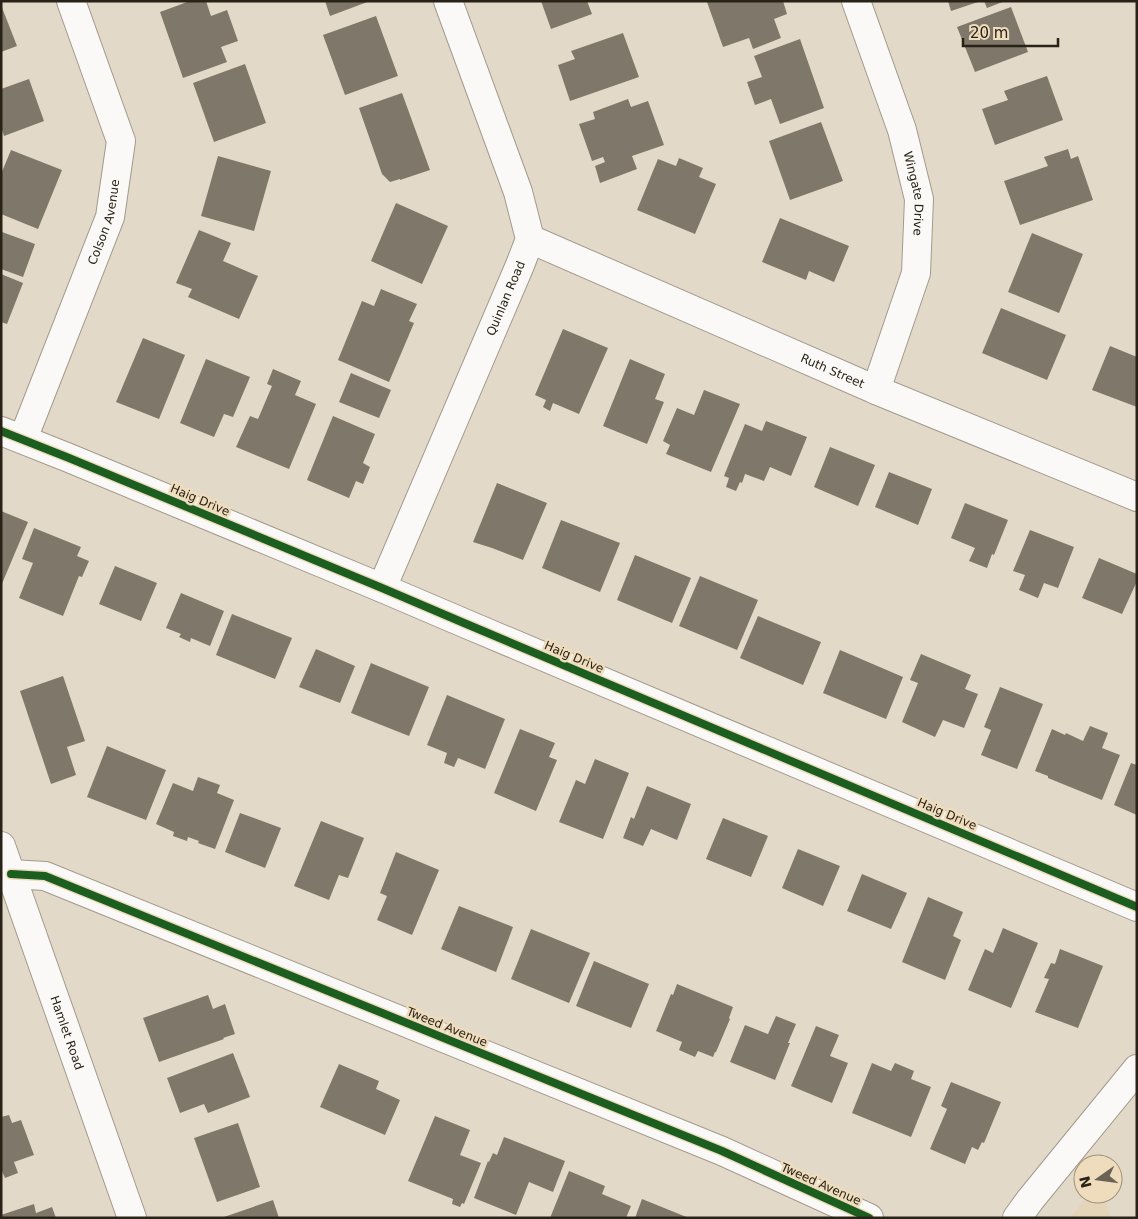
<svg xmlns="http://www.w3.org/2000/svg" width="1138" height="1219" viewBox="0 0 1138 1219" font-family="'DejaVu Sans',sans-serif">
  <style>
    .built { fill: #e5d5b8 }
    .building { fill: #7f786a }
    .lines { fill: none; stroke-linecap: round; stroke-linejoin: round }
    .minor-casing { stroke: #a29a8d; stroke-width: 30 }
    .minor { stroke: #fbf9f7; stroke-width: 28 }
    .cycleway-casing { stroke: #eedcbd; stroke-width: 11 }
    .cycleway { stroke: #1b5e20; stroke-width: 8 }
    .labels { text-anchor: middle; stroke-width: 5; stroke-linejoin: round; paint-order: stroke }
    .street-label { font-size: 12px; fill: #292216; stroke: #eedcbd }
  </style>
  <rect width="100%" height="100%" fill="#e3d9c8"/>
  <!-- built -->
  <polygon class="built" points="1089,1194 1103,1194 1111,1218 1070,1218"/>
  <!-- building -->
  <g class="building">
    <polygon points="190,1 206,1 211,16 227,10 238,41 221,47 227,62 183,78 160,12"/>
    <polygon points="325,1 370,1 330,16"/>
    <polygon points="541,1 587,1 592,14 551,29"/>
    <polygon points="710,1 783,1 787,14 774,19 781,38 753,49 749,38 723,47 707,2"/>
    <polygon points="948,1 977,1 978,2 951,11"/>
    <polygon points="984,1 1005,1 987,8"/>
    <polygon points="1,5 17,46 1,52"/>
    <polygon points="1011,7 1028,52 975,72 957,27"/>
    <polygon points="376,16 398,76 345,95 323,35"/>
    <polygon points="623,33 639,77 570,101 558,65 575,59 571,51"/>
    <polygon points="800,39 824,108 780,124 771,99 755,105 747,82 762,77 754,56"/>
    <polygon points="245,64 266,123 214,142 193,83"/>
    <polygon points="1047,76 1063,120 995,145 982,109 1008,100 1004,91"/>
    <polygon points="29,79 44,121 4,136 1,127 1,89"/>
    <polygon points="402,93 430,170 400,180 400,179 390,182 382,174 359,108"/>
    <polygon points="628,99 631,107 648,101 664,145 632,156 637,169 600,183 595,166 605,162 603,157 592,161 579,124 595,119 593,112"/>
    <polygon points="821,122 843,181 790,200 769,141"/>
    <polygon points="1068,149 1071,159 1078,156 1093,200 1020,225 1004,181 1048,166 1044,157"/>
    <polygon points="11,150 62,170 38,229 1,214 1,174"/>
    <polygon points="218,156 271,171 254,231 201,216"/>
    <polygon points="679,158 703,168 699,177 716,184 695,234 637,210 658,159 676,166"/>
    <polygon points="396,203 448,226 422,284 371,261"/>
    <polygon points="780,218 849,246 834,282 809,271 806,280 762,262"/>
    <polygon points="199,230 231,243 223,261 258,276 239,319 188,297 192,289 176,283"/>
    <polygon points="2,232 35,244 23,277 1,269 1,234"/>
    <polygon points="1032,233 1083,254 1059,313 1008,292"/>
    <polygon points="1,274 23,283 7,324 1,322"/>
    <polygon points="381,289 417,304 409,321 414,323 389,382 338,360 362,301 374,306"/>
    <polygon points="1001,308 1066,335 1047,380 982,353"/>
    <polygon points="563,329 608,348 579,414 553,403 550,411 543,407 546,400 535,395"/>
    <polygon points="143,338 185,355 159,419 116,402"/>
    <polygon points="1110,346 1137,357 1137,407 1092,390"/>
    <polygon points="206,359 250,377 233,417 224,414 214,437 180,423"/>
    <polygon points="630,359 665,374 655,399 664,402 647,444 603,426"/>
    <polygon points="273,369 301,381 295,395 316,404 289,469 236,447 250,416 258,419 272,386 267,384"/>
    <polygon points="351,373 391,390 379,418 339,402"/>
    <polygon points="704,390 740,404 711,472 666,454 670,445 663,441 677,408 694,415"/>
    <polygon points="333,416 375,434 363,463 370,467 363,484 356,481 349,498 307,480"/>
    <polygon points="766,421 807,437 791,476 770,467 764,481 745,474 742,483 740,482 736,491 726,487 729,478 724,476 745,424 762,431"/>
    <polygon points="830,447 875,465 858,506 814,487"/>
    <polygon points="889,472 932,489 918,525 875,507"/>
    <polygon points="497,483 547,503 523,560 492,548 473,542"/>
    <polygon points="965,503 1008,520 994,555 992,554 987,568 969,561 975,548 951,538"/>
    <polygon points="1,511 28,522 1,586"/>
    <polygon points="561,520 620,543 600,592 542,568"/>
    <polygon points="34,528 81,547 77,556 89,561 82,577 79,576 63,616 19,598 33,563 22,559"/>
    <polygon points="1030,530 1074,547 1058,588 1044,583 1038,598 1019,590 1025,575 1013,571"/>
    <polygon points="635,555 691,578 672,623 617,600"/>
    <polygon points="1099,558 1137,574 1137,581 1122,614 1082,598"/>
    <polygon points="115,566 157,583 141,621 99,604"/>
    <polygon points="700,576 758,600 737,650 679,626"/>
    <polygon points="181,593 224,611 210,646 191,638 190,642 179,637 181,634 166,628"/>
    <polygon points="232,614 292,638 275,679 216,655"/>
    <polygon points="758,616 821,642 803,685 740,658"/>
    <polygon points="316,649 355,666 340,703 299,687"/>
    <polygon points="840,650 903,677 886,719 823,693"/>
    <polygon points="921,654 971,675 965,689 978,694 964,728 943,720 935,737 902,722 918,683 910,680"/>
    <polygon points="371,663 429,687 409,736 351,713"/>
    <polygon points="63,676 85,741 67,747 76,775 51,784 20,691"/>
    <polygon points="1000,687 1043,704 1017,769 981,755 991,730 984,727"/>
    <polygon points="447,695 505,719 485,769 458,758 454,767 444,763 447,753 427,745"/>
    <polygon points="1090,726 1108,733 1102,748 1120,755 1102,800 1048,778 1048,776 1035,771 1052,729 1065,735 1066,733 1083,741"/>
    <polygon points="520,729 555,743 549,757 557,760 536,811 494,793"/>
    <polygon points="107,746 166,770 146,820 87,797"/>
    <polygon points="595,759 629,773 603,839 559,822 576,780 585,784"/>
    <polygon points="1131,763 1137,765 1137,815 1114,805"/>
    <polygon points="198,777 220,785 217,793 234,800 215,849 198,843 199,841 188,837 187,841 173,836 174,832 156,824 173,783 193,791"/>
    <polygon points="647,786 691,804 677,840 651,829 643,846 623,838 631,817 634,819"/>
    <polygon points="240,813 281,828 265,868 225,852"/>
    <polygon points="723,818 768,836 751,877 706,859"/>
    <polygon points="321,821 364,838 348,878 339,875 329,900 294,886"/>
    <polygon points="798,849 840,866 823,906 782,888"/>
    <polygon points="396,852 439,870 412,935 377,920 387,896 380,893"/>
    <polygon points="862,874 907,893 891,929 847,911"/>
    <polygon points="928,897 963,912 953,936 961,940 945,980 902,962"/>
    <polygon points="459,906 513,927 496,972 441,949"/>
    <polygon points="1003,928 1038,943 1011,1008 968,990 985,949 993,953"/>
    <polygon points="531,929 590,953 569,1003 511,979"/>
    <polygon points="1060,949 1103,966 1078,1028 1035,1012 1049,979 1044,978 1051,963 1055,964"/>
    <polygon points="594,961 649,984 631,1028 576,1006"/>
    <polygon points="677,984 733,1007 729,1018 730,1019 716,1052 715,1052 713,1057 698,1051 695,1057 679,1050 682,1042 656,1031 671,994 673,995"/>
    <polygon points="208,995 213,1009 225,1004 235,1034 223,1038 224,1039 159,1062 143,1018"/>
    <polygon points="776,1016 796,1024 788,1043 790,1043 775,1080 730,1062 745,1025 768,1034"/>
    <polygon points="816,1026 839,1035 830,1056 848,1063 832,1103 791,1086"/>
    <polygon points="233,1053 250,1097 208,1113 204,1104 180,1113 167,1078"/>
    <polygon points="872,1063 891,1071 895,1063 914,1071 911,1079 931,1087 911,1137 852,1113"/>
    <polygon points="339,1064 379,1081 376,1089 400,1100 385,1135 320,1107"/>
    <polygon points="951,1082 1001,1102 984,1143 982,1142 978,1150 972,1147 965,1164 930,1149 947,1109 941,1106"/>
    <polygon points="9,1115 12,1123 21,1120 34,1155 14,1162 18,1173 5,1178 1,1169 1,1117"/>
    <polygon points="435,1116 470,1130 460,1155 481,1163 464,1204 462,1203 460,1207 452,1204 453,1199 408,1181"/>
    <polygon points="238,1123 260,1187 217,1202 194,1138"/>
    <polygon points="504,1137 565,1161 553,1192 529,1182 516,1215 474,1198 488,1161 489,1162 493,1153 497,1155"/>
    <polygon points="569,1171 605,1186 602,1194 631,1206 626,1218 550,1218"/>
    <polygon points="642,1199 689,1218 635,1218"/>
    <polygon points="273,1200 279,1218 224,1218 224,1217"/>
    <polygon points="34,1204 36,1213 52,1207 56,1218 1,1218 1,1215"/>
  </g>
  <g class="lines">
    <defs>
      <g id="minor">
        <path id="s1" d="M856,1L902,130L919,199L916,273L876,390"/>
        <path id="s2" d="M530,239L876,390L1137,497"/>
        <polyline points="1,431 69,458 382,588 464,623 1137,907"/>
        <path id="s3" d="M23,439L110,217L121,141L71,1"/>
        <path id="s4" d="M382,588L520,265L530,239L518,192L448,1"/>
        <path id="s5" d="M1,846L132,1218"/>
        <polyline points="11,874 45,876 722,1151 869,1218"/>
        <polyline points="1017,1218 1030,1200 1137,1069"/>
      </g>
    </defs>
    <!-- minor casing -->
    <use href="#minor" class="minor-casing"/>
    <!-- minor -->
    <use href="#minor" class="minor"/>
    <defs>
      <g id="cycleway">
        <polyline points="1,431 69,458 382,588 464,623 1137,907"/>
        <polyline points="11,874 45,876 722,1151 869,1218"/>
      </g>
    </defs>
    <!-- cycleway casing -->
    <use href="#cycleway" class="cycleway-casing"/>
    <!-- cycleway -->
    <use href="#cycleway" class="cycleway"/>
  </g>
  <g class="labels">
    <!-- street labels -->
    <g class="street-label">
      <text dy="4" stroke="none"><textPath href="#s1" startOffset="202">Wingate Drive</textPath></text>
      <text dy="4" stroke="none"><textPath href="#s3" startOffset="232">Colson Avenue</textPath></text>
      <text dy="4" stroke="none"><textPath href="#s4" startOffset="315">Quinlan Road</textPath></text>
      <text dy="4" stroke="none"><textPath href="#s2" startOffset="330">Ruth Street</textPath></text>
      <text transform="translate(200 500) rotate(23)" y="4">Haig Drive</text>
      <text transform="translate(574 657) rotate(23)" y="4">Haig Drive</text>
      <text transform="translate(947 814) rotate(23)" y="4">Haig Drive</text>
      <text transform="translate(447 1027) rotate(22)" y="4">Tweed Avenue</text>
      <text dy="4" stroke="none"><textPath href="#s5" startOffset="198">Hamlet Road</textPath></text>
      <text transform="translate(821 1184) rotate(24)" y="4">Tweed Avenue</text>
    </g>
  </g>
  <!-- border -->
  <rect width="1138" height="1219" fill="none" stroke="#292216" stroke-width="5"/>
  <!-- north arrow -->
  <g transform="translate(1098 1179) rotate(256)"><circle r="24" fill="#eedcbd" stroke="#9f927a"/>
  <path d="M0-4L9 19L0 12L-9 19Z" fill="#6a6254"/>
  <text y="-8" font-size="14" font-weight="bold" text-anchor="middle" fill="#292216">N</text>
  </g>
  <!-- scale -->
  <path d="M963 38v8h95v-8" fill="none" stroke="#292216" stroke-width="2.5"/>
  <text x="970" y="38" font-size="15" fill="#292216" stroke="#eedcbd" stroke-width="4" paint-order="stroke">20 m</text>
</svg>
